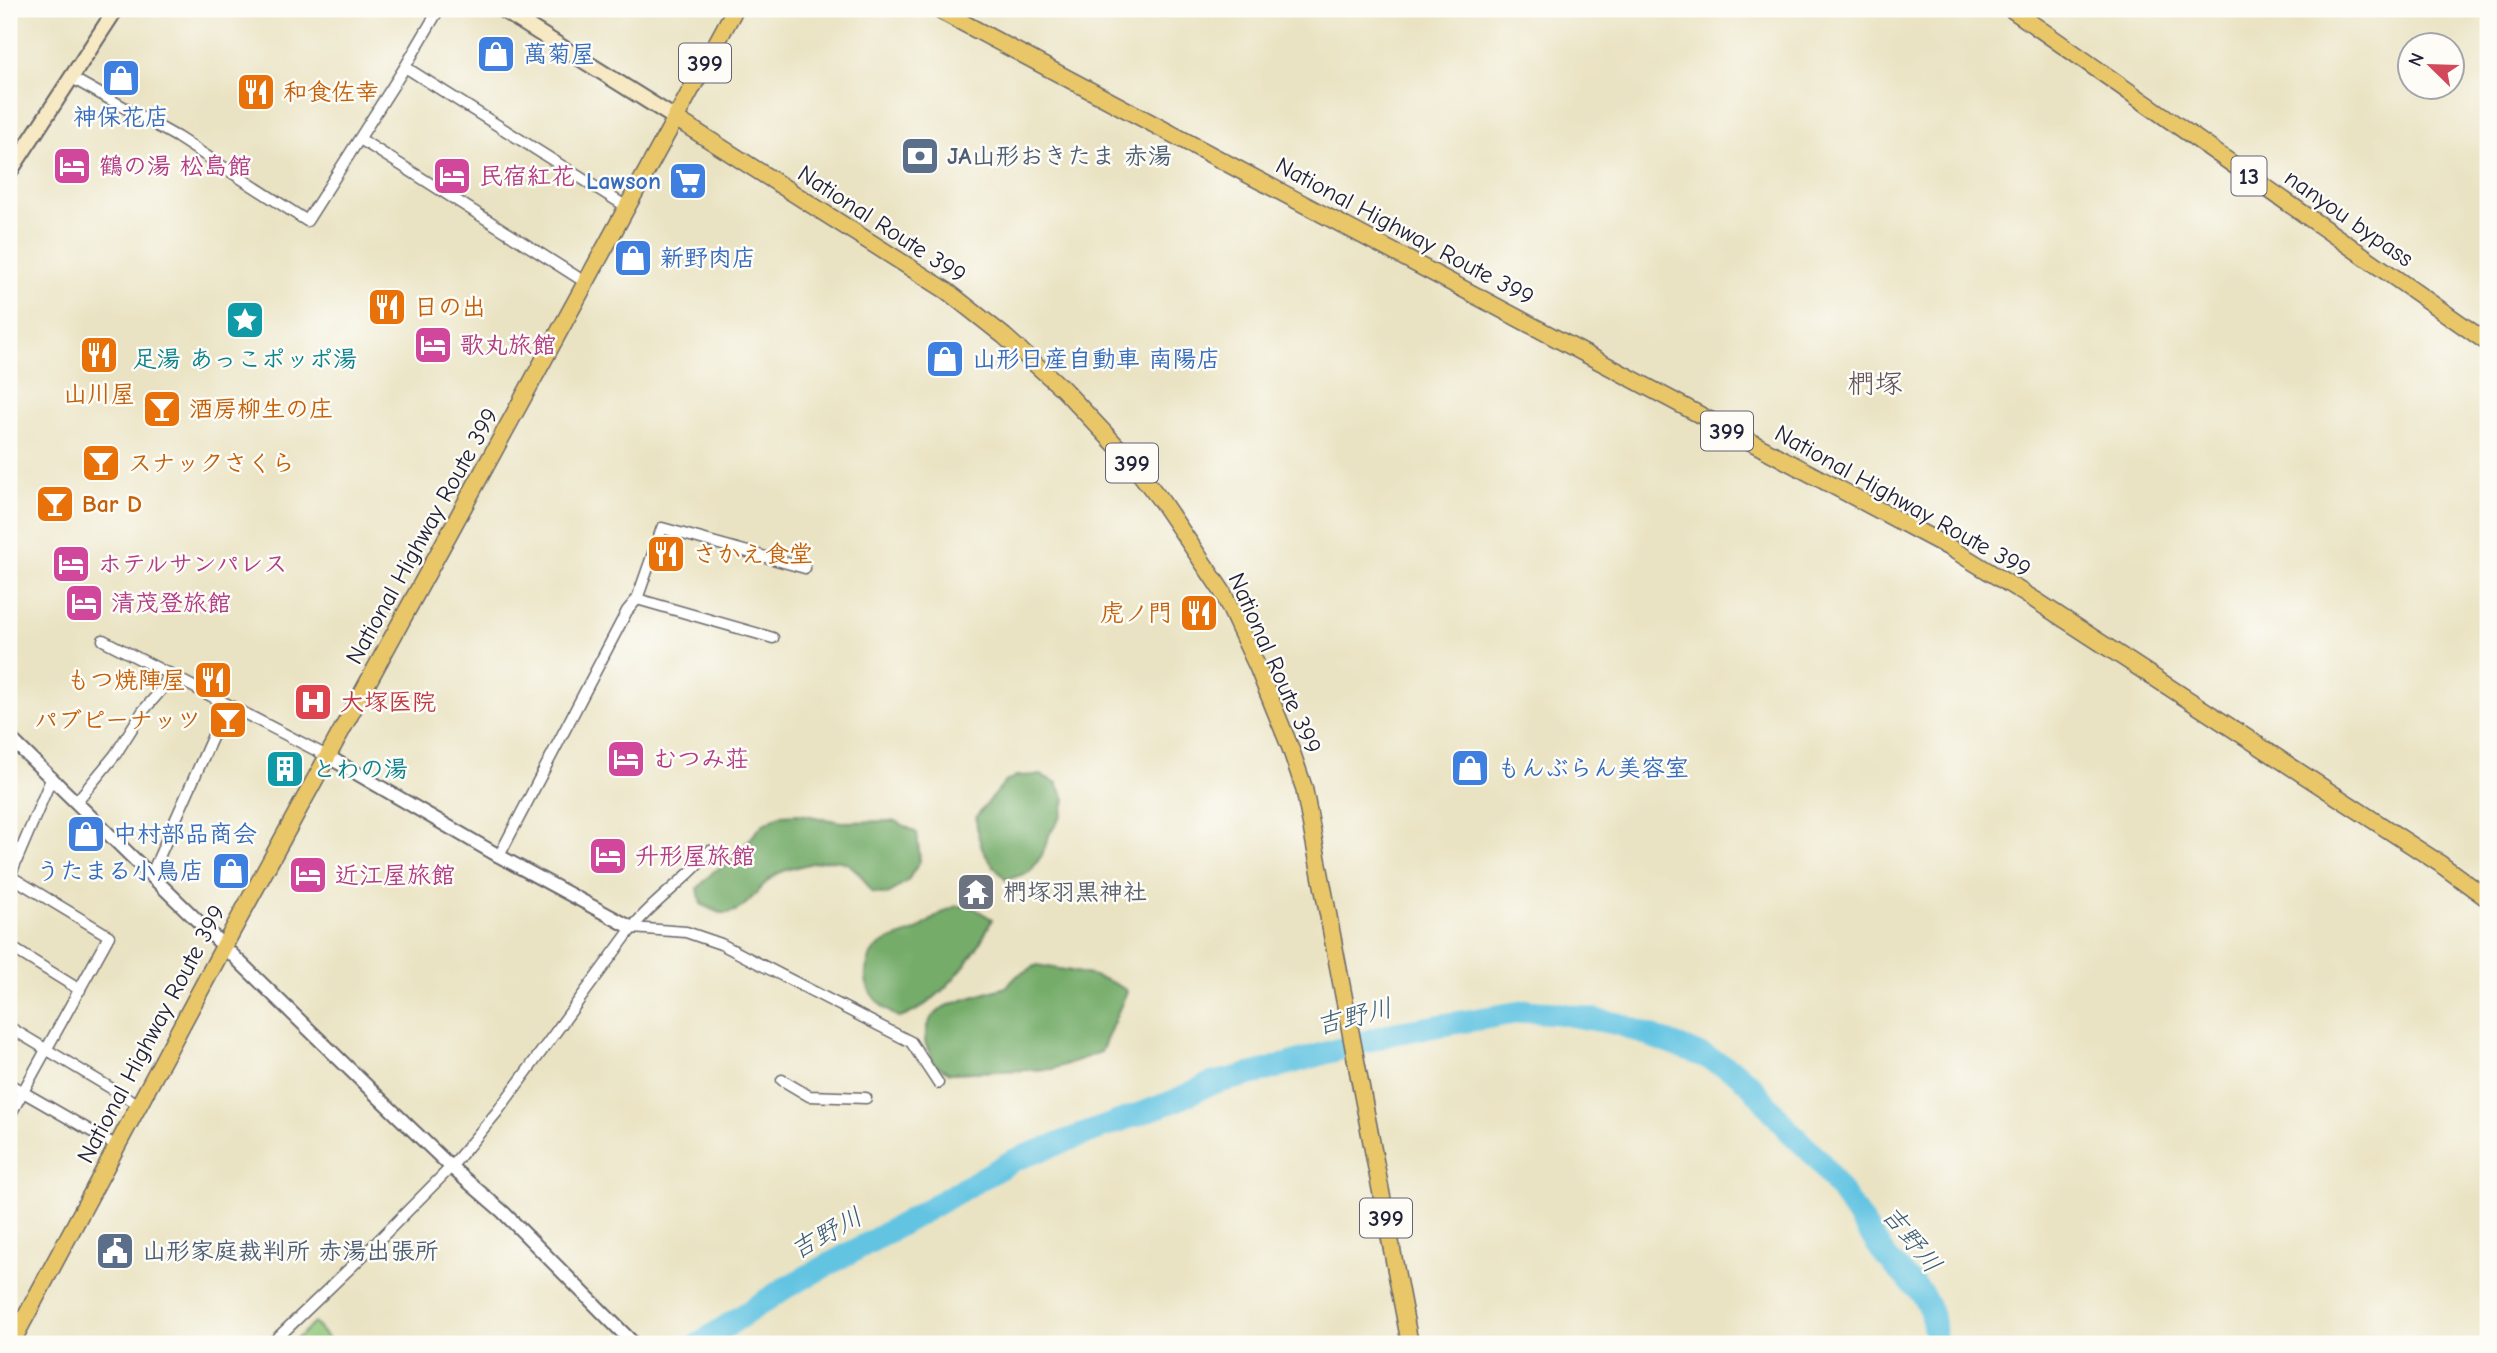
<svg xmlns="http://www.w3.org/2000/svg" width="2497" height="1353" viewBox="0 0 2497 1353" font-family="'Comic Neue','Klee One',sans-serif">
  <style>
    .green { fill: #91c779; stroke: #5a745a; stroke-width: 2 }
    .forest { fill: #74ac69; stroke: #4b6752; stroke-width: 2 }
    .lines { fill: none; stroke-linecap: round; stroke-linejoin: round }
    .river { stroke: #64c4e2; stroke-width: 23 }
    .minor-casing { stroke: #68666b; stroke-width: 13 }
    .tertiary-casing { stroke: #68666b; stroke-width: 16 }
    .secondary-casing { stroke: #68666b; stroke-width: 18 }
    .trunk-casing { stroke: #68666b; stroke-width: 19 }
    .minor { stroke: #fff; stroke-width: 10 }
    .tertiary { stroke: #fff; stroke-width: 12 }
    .secondary { stroke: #f6e9c3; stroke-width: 14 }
    .trunk { stroke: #e9c769; stroke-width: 16 }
    .labels { text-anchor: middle; stroke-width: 5; stroke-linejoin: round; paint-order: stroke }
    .shield { fill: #fdfcf7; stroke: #646373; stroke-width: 2 }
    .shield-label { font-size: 23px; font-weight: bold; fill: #22223b }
    .shop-label { font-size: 24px; font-weight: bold; fill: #366cbe; stroke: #fdfcf7; text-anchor: start }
    .food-label { font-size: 24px; font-weight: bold; fill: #c56008; stroke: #fdfcf7; text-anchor: start }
    .service-label { font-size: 24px; font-weight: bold; fill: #4e5e75; stroke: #fdfcf7; text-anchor: start }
    .hotel-label { font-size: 24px; font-weight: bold; fill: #b23c85; stroke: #fdfcf7; text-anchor: start }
    .street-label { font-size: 24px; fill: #22223b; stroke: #fdfcf7 }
    .culture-label { font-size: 24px; font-weight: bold; fill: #0d838f; stroke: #fdfcf7 }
    .health-label { font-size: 24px; font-weight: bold; fill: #be3a42; stroke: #fdfcf7; text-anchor: start }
    .worship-label { font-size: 24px; font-weight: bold; fill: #5b616d; stroke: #fdfcf7; text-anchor: start }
    .water-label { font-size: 26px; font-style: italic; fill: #395b75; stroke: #fdfcf7 }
    .quarter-label { font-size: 28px; fill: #605157; stroke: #fdfcf7 }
  </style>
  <rect width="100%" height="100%" fill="#fdfcf7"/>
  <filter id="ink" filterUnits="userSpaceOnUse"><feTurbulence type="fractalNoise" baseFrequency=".0143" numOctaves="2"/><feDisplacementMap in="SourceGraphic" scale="14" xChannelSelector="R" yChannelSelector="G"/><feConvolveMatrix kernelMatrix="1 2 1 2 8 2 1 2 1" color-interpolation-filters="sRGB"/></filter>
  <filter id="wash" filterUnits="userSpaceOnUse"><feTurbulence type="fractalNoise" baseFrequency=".00686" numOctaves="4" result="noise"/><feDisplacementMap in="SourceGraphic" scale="28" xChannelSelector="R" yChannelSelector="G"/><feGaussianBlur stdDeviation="1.57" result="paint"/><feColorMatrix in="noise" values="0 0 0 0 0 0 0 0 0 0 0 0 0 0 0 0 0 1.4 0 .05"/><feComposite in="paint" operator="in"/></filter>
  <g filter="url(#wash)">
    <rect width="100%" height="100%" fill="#eae3c3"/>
    <!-- green -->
    <polygon class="green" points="314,1323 333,1344 291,1344"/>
    <!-- forest -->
    <g class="forest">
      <path d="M1041,775L1057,783L1065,799L1061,817L1050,833L1042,855L1030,872L1006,880C985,858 978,848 976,817L1004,783L1016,776Z"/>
      <path d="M800,814L841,822L896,821L917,833L920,861L908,880L887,895L872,892C851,859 843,855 805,865C793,868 780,870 770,879C755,891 744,915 722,913C715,912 707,907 701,904L698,888L713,872L730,862L762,825L780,815Z"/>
      <path d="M957,906H970L992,919C976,957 939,1004 900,1018C880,1008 859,988 868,963C870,957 871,952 876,948C888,937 906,937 920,928C933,920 942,910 957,906Z"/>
      <path d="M1037,965C1066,971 1103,973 1127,991L1101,1052L1053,1069L950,1073L934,1064L925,1042L927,1026L932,1017L944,1007L966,999L1006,987L1018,975Z"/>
    </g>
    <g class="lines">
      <!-- river -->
      <polyline class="river" points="699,1344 785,1288 872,1241 1014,1160 1174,1101 1210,1084 1260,1072 1395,1033 1527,1011 1557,1013 1619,1024 1706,1057 1732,1070 1749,1083 1790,1132 1819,1160 1886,1257 1922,1294 1932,1314 1936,1344"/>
    </g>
  </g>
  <g filter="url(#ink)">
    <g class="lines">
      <defs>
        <g id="minor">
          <polyline points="405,67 627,207"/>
          <polyline points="72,78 177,137 307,221 405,67 439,9"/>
          <polyline points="360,139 585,282"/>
          <polyline points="637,599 773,638"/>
          <polyline points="103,640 327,756"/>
          <polyline points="77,801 115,755 143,711 163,688 169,673"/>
          <polyline points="499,856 627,611 637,599 662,528 805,568"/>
          <polyline points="151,875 227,704"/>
          <polyline points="9,878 52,777"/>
          <polyline points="632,928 686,932 721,944 911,1042 938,1083"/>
          <polyline points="9,946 80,990"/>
          <polyline points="9,1027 139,1105"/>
          <polyline points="782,1080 809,1096 866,1098"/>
          <polyline points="9,1084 117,1146"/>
          <polyline points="9,1117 109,936 10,876"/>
          <path d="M271,1344L373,1246L451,1167L497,1112L632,928C655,899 687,880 710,851"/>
        </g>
        <g id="tertiary">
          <polyline points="9,737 371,1090 451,1167 503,1212 634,1344"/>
          <polyline points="327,756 499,856 632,928"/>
        </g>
        <g id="secondary">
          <polyline points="501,9 675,118"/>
          <polyline points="9,173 116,9"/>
        </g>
        <g id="trunk">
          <polyline points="937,9 1952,549 2035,600 2439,863 2488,899"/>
          <polyline points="2011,9 2488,343"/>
          <polyline points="675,118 947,291 1004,336 1063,389 1127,457 1162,502 1222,591 1257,666 1290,747 1304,788 1410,1344"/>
          <polyline points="11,1344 223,948 735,9"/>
        </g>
      </defs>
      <!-- minor casing -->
      <use href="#minor" class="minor-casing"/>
      <!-- tertiary casing -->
      <use href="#tertiary" class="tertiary-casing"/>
      <!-- secondary casing -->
      <use href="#secondary" class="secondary-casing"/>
      <!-- trunk casing -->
      <use href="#trunk" class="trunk-casing"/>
      <!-- minor -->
      <use href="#minor" class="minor"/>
      <!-- tertiary -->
      <use href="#tertiary" class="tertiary"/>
      <!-- secondary -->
      <use href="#secondary" class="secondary"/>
      <!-- trunk -->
      <use href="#trunk" class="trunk"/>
    </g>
  </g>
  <!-- icons -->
  <defs>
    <symbol id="shop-square" viewBox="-11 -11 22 22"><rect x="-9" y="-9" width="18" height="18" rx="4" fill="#3f7fe0" stroke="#fdfcf7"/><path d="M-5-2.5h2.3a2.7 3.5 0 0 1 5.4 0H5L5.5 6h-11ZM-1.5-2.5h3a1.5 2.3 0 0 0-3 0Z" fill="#fff"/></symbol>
    <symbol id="restaurant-square" viewBox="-11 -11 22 22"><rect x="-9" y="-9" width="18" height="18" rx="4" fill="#e8710a" stroke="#fdfcf7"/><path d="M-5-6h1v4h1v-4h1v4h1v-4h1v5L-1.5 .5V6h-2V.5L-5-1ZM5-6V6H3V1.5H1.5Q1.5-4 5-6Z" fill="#fff"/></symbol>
    <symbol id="bank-square" viewBox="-11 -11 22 22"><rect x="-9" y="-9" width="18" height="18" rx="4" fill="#5c6f8a" stroke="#fdfcf7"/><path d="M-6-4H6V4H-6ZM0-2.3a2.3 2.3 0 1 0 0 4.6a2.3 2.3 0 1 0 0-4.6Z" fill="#fff"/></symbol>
    <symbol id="hotel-square" viewBox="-11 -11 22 22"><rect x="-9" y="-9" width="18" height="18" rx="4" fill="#d1479c" stroke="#fdfcf7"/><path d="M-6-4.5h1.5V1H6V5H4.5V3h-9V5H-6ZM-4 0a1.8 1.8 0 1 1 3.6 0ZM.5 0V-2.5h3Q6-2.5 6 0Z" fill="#fff"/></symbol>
    <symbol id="supermarket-square" viewBox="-11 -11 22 22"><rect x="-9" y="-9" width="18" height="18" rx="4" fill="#3f7fe0" stroke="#fdfcf7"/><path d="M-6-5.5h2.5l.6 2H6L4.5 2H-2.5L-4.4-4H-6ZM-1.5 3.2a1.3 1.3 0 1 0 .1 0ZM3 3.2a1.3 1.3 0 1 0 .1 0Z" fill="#fff"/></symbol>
    <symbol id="sight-square" viewBox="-11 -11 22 22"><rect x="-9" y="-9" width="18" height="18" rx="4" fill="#0f9aa8" stroke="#fdfcf7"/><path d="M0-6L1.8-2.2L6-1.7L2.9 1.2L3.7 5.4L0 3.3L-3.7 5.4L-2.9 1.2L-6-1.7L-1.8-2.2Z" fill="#fff"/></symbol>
    <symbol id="bar-square" viewBox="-11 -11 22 22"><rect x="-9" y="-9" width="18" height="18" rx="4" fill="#e8710a" stroke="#fdfcf7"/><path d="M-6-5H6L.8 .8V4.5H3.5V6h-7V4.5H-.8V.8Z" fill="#fff"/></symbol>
    <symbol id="hospital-square" viewBox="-11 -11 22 22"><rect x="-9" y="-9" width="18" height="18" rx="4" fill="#e0444e" stroke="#fdfcf7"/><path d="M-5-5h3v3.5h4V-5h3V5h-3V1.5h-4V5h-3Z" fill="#fff"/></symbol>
    <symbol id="building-square" viewBox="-11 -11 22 22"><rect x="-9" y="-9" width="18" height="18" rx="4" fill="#0f9aa8" stroke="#fdfcf7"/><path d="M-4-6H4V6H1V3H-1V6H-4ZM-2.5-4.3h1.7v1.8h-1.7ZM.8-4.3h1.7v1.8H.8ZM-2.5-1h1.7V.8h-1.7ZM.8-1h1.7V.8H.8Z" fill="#fff"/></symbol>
    <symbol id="temple-square" viewBox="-11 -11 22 22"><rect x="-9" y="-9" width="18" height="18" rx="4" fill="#6b7280" stroke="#fdfcf7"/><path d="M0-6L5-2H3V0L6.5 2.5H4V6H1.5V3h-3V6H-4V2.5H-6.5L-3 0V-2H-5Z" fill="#fff"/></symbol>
    <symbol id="civic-square" viewBox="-11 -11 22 22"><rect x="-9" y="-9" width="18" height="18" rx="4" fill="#5c6f8a" stroke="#fdfcf7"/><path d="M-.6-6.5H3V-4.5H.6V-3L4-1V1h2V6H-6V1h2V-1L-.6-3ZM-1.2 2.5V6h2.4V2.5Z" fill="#fff"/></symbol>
  </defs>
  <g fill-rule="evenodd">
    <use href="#shop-square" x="474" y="32" width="44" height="44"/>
    <use href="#shop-square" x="99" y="56" width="44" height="44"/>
    <use href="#restaurant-square" x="234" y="70" width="44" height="44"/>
    <use href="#bank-square" x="898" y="134" width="44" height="44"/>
    <use href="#hotel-square" x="50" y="144" width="44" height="44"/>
    <use href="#hotel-square" x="430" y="154" width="44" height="44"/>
    <use href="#supermarket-square" x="666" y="159" width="44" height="44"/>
    <use href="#shop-square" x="611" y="236" width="44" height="44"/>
    <use href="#restaurant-square" x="365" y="285" width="44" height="44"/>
    <use href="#sight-square" x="223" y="298" width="44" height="44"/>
    <use href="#hotel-square" x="411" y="323" width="44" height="44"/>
    <use href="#restaurant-square" x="77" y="333" width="44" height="44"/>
    <use href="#shop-square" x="923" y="337" width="44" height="44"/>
    <use href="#bar-square" x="140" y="387" width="44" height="44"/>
    <use href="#bar-square" x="79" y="441" width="44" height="44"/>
    <use href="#bar-square" x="33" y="482" width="44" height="44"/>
    <use href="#restaurant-square" x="644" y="532" width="44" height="44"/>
    <use href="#hotel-square" x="49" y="542" width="44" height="44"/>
    <use href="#hotel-square" x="62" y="581" width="44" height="44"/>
    <use href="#restaurant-square" x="1177" y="591" width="44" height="44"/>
    <use href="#restaurant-square" x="191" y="658" width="44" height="44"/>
    <use href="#hospital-square" x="291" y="680" width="44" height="44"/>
    <use href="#bar-square" x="206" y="698" width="44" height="44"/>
    <use href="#hotel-square" x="604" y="737" width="44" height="44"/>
    <use href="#shop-square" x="1448" y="746" width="44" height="44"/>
    <use href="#building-square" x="263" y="747" width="44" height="44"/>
    <use href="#shop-square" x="64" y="812" width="44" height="44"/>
    <use href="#hotel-square" x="586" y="834" width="44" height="44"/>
    <use href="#shop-square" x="209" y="849" width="44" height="44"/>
    <use href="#hotel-square" x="286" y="853" width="44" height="44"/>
    <use href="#temple-square" x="954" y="870" width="44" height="44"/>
    <use href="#civic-square" x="93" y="1229" width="44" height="44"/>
  </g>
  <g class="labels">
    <!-- shield labels -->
    <g class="shield">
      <rect x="679" y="43.5" width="52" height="39" rx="5"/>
      <rect x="2231.5" y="156.5" width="35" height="39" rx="5"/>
      <rect x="1701" y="411.5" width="52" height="39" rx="5"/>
      <rect x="1106" y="443.5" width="52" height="39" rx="5"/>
      <rect x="1360" y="1198.5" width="52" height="39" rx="5"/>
    </g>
    <g class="shield-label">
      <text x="705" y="71">399</text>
      <text x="2249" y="184">13</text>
      <text x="1727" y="439">399</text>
      <text x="1132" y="471">399</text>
      <text x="1386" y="1226">399</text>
    </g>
    <!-- shop labels -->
    <g class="shop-label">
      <text x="523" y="62">萬菊屋</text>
      <text x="121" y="125" text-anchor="middle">神保花店</text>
      <text x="661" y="189" text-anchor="end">Lawson</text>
      <text x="660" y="266">新野肉店</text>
      <text x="972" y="367">山形日産自動車 南陽店</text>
      <text x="1497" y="776">もんぶらん美容室</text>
      <text x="113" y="842">中村部品商会</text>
      <text x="204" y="879" text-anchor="end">うたまる小鳥店</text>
    </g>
    <!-- food labels -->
    <g class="food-label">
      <text x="283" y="100">和食佐幸</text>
      <text x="414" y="315">日の出</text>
      <text x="99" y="402" text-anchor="middle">山川屋</text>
      <text x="189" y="417">酒房柳生の庄</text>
      <text x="128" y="471">スナックさくら</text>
      <text x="82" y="512">Bar D</text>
      <text x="693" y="562">さかえ食堂</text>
      <text x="1172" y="621" text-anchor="end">虎ノ門</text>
      <text x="186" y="688" text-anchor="end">もつ焼陣屋</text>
      <text x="201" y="728" text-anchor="end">パブピーナッツ</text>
    </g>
    <!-- service labels -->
    <g class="service-label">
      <text x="947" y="164">JA山形おきたま 赤湯</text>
      <text x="142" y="1259">山形家庭裁判所 赤湯出張所</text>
    </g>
    <!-- hotel labels -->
    <g class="hotel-label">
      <text x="99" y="174">鶴の湯 松島館</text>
      <text x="479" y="184">民宿紅花</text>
      <text x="460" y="353">歌丸旅館</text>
      <text x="98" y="572">ホテルサンパレス</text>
      <text x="111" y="611">清茂登旅館</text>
      <text x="653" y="767">むつみ荘</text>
      <text x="635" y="864">升形屋旅館</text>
      <text x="335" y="883">近江屋旅館</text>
    </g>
    <!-- street labels -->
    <g class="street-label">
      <text transform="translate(2349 218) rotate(35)" y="8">nanyou bypass</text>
      <text transform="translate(882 224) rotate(33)" y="8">National Route 399</text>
      <text transform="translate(1405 231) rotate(28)" y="8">National Highway Route 399</text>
      <text transform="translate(1903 501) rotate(29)" y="8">National Highway Route 399</text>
      <text transform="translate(422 536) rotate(-61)" y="8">National Highway Route 399</text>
      <text transform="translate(1275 663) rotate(66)" y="8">National Route 399</text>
      <text transform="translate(151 1034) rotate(-62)" y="8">National Highway Route 399</text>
    </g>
    <!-- culture labels -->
    <g class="culture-label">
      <text x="245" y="367">足湯 あっこポッポ湯</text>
      <text x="312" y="777" text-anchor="start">とわの湯</text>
    </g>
    <!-- health labels -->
    <g class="health-label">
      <text x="340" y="710">大塚医院</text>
    </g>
    <!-- worship labels -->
    <g class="worship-label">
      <text x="1003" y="900">椚塚羽黒神社</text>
    </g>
    <!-- water labels -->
    <g class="water-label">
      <text transform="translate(1354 1016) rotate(-14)" y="9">吉野川</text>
      <text transform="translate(826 1233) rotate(-29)" y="9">吉野川</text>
      <text transform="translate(1912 1239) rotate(51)" y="9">吉野川</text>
    </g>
    <!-- quarter labels -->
    <g class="quarter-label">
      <text x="1875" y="393">椚塚</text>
    </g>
  </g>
  <!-- margin -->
  <rect width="2497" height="1353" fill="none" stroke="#fdfcf7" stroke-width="35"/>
  <!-- north arrow -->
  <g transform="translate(2431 66) rotate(293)"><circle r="33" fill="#fdfcf7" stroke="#a5a5ac" stroke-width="2"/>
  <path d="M0-5L12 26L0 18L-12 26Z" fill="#d1495b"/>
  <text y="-10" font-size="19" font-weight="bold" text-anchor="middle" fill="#22223b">N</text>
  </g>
</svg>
